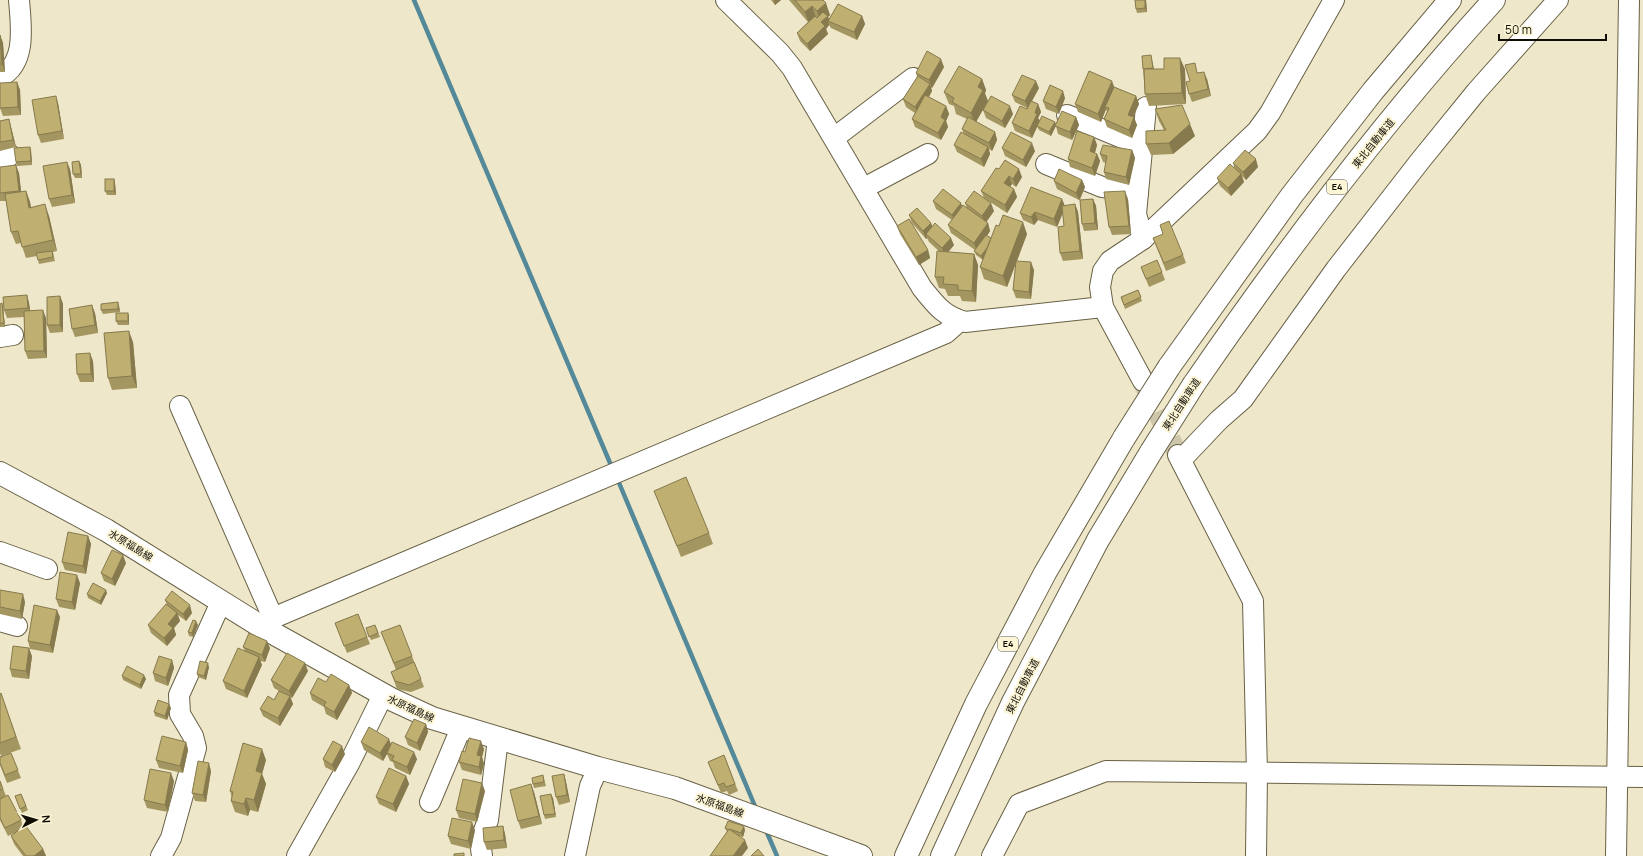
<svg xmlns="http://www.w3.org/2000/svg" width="1643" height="856" viewBox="0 0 1643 856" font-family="Manrope,'Noto Sans JP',sans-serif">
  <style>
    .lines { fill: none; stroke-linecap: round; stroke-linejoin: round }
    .stream { stroke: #538999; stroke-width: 4.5 }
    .minor-tunnel { stroke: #cdc6ab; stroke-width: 20; stroke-dasharray: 20 10; stroke-linecap: butt }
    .minor-casing { stroke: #686146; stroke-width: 22 }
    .major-casing { stroke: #686146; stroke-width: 24 }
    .highway-casing { stroke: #686146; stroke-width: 24 }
    .minor { stroke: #fff; stroke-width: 20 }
    .major { stroke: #fff; stroke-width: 22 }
    .highway { stroke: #fff; stroke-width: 22 }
    .highway-bridge-casing { stroke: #686146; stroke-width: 24; stroke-linecap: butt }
    .highway-bridge { stroke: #fff; stroke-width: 22 }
    .wall { fill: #a49660 }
    .shaded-wall { fill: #867a4e }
    .building { fill: #bfaf70; stroke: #867a4e }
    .labels { text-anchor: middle; stroke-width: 4; stroke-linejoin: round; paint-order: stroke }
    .shield { fill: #fcf5d6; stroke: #555242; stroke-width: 1 }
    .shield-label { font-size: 9px; font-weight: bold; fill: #0e0c03 }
    .street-label { font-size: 10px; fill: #0e0c03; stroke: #fcf5d6 }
  </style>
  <rect width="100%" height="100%" fill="#efe7c9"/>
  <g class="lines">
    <!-- stream -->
    <g class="stream">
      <polyline points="414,0 613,470"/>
      <polyline points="617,478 757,811"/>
      <polyline points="765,828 777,856"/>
    </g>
    <!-- minor-tunnel -->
    <polyline class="minor-tunnel" points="1144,385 1178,455"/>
    <defs>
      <g id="minor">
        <path d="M726,0L780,53L792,68L922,288C936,305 942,315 965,322L1103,307L1143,381"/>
        <path d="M0,77C27,63 21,26 19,0"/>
        <polyline points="1067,115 1142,146"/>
        <polyline points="834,138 913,78"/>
        <polyline points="1046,164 1102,187 1138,193"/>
        <polyline points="0,165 10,155"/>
        <polyline points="864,188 928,154"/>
        <polyline points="1143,239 1136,214 1146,107"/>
        <polyline points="1103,307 1100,287 1103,271 1110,261 1143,239 1257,131 1270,113 1334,0"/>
        <polyline points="0,337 13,335"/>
        <polyline points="180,406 273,618"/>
        <polyline points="1178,455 1253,601 1257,774 1256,856"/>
        <polyline points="1181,460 1219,420 1243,399 1336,269 1420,161 1476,92 1558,0"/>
        <polyline points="0,552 47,569"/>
        <polyline points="0,621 17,626"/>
        <polyline points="262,627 273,618 946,333 955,325 956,319"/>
        <polyline points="430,802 461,728"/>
        <polyline points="161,856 171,838 196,748 193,736 180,714 179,695 221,602"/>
        <polyline points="297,856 350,762 383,695"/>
        <polyline points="482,856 480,841 488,820 498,739"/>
        <polyline points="575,856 590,786 598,768"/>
        <polyline points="992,856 1019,804 1106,771 1643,777"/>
        <polyline points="1616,856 1629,0"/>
      </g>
      <polyline id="major" points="0,473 106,530 262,627 393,700 432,718 598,768 675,788 861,856"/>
      <g id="highway">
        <polyline points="1169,367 1292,195 1373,91 1450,0"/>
        <path d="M1194,384C1286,250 1384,120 1494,0"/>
        <polyline points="906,856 976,704 1045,573 1124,438"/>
        <polyline points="942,856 1013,702 1098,540 1151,452"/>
      </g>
    </defs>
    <!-- minor casing -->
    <use href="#minor" class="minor-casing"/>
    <!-- major casing -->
    <use href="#major" class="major-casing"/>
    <!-- highway casing -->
    <use href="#highway" class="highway-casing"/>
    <!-- minor -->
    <use href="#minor" class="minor"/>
    <!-- major -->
    <use href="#major" class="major"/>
    <!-- highway -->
    <use href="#highway" class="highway"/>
    <defs>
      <g id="highway-bridge">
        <polyline points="1124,438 1169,367"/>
        <polyline points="1151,452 1194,384"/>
      </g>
    </defs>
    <!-- highway-bridge casing -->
    <use href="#highway-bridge" class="highway-bridge-casing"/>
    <!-- highway-bridge -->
    <use href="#highway-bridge" class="highway-bridge"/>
  </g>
  <!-- wall -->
  <g class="wall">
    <polygon points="771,0 781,0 775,5"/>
    <polygon points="789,0 823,0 830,15 828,17 829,19 862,16 865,24 857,40 831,28 829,25 826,29 828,34 810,51 800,41 797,33 808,22"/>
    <polygon points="1135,0 1146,0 1147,12 1137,13 1136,9"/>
    <polygon points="0,35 3,43 5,72 0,72"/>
    <polygon points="1151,55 1152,59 1154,69 1185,69 1186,104 1149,106 1145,94 1143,69"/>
    <polygon points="944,67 932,88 931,88 932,91 929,97 946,106 949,114 946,121 948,127 941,140 915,127 912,119 915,113 906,107 903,99 917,77 916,73"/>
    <polygon points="1198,73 1207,79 1211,96 1192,102 1189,94 1190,81"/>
    <polygon points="982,79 986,90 985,93 976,122 995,132 997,140 992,151 989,149 990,154 984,167 957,152 954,145 964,134 962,129 967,119 956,114 954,106 949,104 944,92"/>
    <polygon points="17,82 20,90 21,115 3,116 0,108"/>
    <polygon points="1114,87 1136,96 1139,104 1133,117 1137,125 1132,138 1107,127 1104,119 1107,112 1106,109 1101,122 1078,112 1075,104"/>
    <polygon points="1039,88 1032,101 1038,104 1041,112 1038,118 1040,121 1055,122 1056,125 1076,117 1079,125 1072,140 1058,134 1056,126 1051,136 1039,130 1037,126 1032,138 1015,131 1012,123 1027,108 1015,102 1012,95"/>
    <polygon points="1065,98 1059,114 1046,109 1043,101"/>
    <polygon points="58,103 64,139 41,143 38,135"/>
    <polygon points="1155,109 1195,136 1173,154 1151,155 1146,144 1164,130 1159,121"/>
    <polygon points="983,110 1013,114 1005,128 986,118"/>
    <polygon points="9,119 16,147 0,151 0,121"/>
    <polygon points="1094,137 1097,145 1095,153 1097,154 1100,161 1095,176 1070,167 1068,159"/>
    <polygon points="30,147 31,150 32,165 17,166 16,162"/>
    <polygon points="1002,148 1035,151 1026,167 1005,156"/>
    <polygon points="1132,150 1135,158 1129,185 1106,179 1104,172 1106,163 1103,162 1100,154"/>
    <polygon points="79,161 81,165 82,178 75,178 73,174"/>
    <polygon points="1233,163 1258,167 1246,180 1242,176 1244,182 1231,196 1220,186 1217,178 1235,169"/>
    <polygon points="0,167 19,173 21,192 26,191 30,202 31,207 49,216 57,251 53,252 55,261 39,264 37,256 26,258 21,243 16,244 11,232 6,201 0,201"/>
    <polygon points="70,169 75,203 52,207 49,199"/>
    <polygon points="999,169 1022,177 1016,187 1012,184 1010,187 1014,189 1017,197 1007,213 984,198 981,191"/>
    <polygon points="114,179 115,183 116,195 107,195 105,191"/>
    <polygon points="1082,180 1085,187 1080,200 1093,199 1096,206 1098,230 1084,231 1082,224 1080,200 1079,200 1057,189 1054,181"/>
    <polygon points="1062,199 1065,206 1075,204 1078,212 1083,259 1063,261 1060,253 1064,226 1063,213 1057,227 1038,220 1034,225 1023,220 1020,213"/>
    <polygon points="1128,199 1131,234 1112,235 1109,227"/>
    <polygon points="933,201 962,206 967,208 965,203 994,211 986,222 988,223 990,231 987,236 991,238 1027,234 1017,261 1034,270 1031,299 1016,298 1013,290 1016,263 1007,287 984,279 980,267 983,260 976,255 974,251 975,250 951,233 948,225 952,220 936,209"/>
    <polygon points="909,215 931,223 932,226 954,245 948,252 974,254 978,265 976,302 962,301 960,296 948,296 945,289 939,288 935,277 940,252 929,242 927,238 926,239 912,223"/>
    <polygon points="897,226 928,250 930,258 919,265 900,234"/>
    <polygon points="1153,238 1183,255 1186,263 1166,271"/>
    <polygon points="1141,267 1162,272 1165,280 1149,287"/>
    <polygon points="1138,290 1142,301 1125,309 1121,297"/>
    <polygon points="27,295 29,303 30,311 46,318 47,358 28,359 25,351 24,317 7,318 4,310"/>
    <polygon points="60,296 63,304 63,332 50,333 47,325"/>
    <polygon points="0,304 3,307 5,327 0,327"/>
    <polygon points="119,306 120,312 103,314 101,310"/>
    <polygon points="95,313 98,333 75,337 72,329"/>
    <polygon points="128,313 129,317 129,325 118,325 116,321"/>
    <polygon points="133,342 137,388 112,390 108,378"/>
    <polygon points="93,361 94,382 80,382 77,374"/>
    <polygon points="654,491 709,533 713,544 681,557"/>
    <polygon points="88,536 91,544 86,574 65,570 62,562"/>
    <polygon points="126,563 115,586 104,581 101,573"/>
    <polygon points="80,583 75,610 59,607 56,599"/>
    <polygon points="0,590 25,602 22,619 0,614"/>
    <polygon points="107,593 101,605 88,598 87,594"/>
    <polygon points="165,600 192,613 186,621 178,615 180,621 174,628 176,635 167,646 151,633 148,625 167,605"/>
    <polygon points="358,614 370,644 347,653 335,623"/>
    <polygon points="60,617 53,653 30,649 28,641"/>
    <polygon points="198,625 193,637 189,636 188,632"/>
    <polygon points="375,625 380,637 371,640 366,628"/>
    <polygon points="381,632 412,656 415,664 424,687 411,692 397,689 391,672 396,670"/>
    <polygon points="243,647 270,648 265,662 260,661 262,665 247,698 226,689 223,681 245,651"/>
    <polygon points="32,656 29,679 12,677 10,669"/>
    <polygon points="172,660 174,668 168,686 155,681 153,673"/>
    <polygon points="209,667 206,680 198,677 197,674"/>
    <polygon points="308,671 292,698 290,697 293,704 280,726 263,716 260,709 274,700 279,691 274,688 271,680"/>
    <polygon points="122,676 146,679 141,689 123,680"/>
    <polygon points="326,682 349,685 352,693 337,720 326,714 324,707 312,700 310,693"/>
    <polygon points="1,693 21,749 1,756 0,753 0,694"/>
    <polygon points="171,708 167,720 155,716 154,712"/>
    <polygon points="426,724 428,732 420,751 408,745 405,737"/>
    <polygon points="186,742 188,750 183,773 159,768 156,760"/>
    <polygon points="361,742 391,744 417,759 410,775 395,768 393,762 390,761 387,754 383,761 364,750"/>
    <polygon points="484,749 482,757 484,764 481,775 462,770 459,762 465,752"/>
    <polygon points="11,753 21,778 7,783 0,765 0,757"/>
    <polygon points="345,754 335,772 325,767 323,759"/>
    <polygon points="724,755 738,791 729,795 727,791 721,793 708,762"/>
    <polygon points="266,760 262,774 266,784 258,812 250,810 248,816 235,812 231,801 232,798 230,791"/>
    <polygon points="211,771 206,802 195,801 192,793"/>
    <polygon points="564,774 566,782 570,802 559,805 556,797"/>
    <polygon points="543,775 546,786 534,788 533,784"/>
    <polygon points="406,776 409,784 396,812 379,804 376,797"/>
    <polygon points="0,781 6,796 21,820 23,827 43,849 46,856 23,856 14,844 11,836 17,832 8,836 0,820"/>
    <polygon points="174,781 168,812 147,808 144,800"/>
    <polygon points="485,791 477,822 459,818 456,810"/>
    <polygon points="534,792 542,824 521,829 518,821"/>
    <polygon points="21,794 28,810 22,813 15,796"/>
    <polygon points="553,798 556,817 545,819 544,815"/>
    <polygon points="503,826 505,834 507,848 487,850 484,842"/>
    <polygon points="725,828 745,830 743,837 739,836 748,848 727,832"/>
    <polygon points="475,830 471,849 451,844 448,836"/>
  </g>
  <!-- shaded-wall -->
  <g class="shaded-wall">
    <polygon points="774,0 781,0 775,5"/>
    <polygon points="1145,0 1146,0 1147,12 1145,8"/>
    <polygon points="826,3 830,15 828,17 830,21 828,21 829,25 826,29 828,34 810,51 807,44 821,23 817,11"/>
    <polygon points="812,6 816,18 809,24 805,12"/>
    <polygon points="862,16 865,24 857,40 854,32"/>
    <polygon points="0,35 3,43 5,72 2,64"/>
    <polygon points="1180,58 1185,69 1186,104 1182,93"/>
    <polygon points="941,59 944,67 932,88 929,80"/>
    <polygon points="1204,72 1207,79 1211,96 1208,89"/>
    <polygon points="982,79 986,90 985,93 988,101 975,124 971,113 978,87"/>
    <polygon points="1036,81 1039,88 1028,108 1025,101"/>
    <polygon points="1112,81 1115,89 1105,107 1106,109 1101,122 1098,114"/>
    <polygon points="17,82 20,90 21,115 18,107"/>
    <polygon points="930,84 932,91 918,115 915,107"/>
    <polygon points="1063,91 1065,98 1059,114 1056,107"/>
    <polygon points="56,96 58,103 64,139 62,131"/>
    <polygon points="1136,96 1139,104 1131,122 1128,115"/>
    <polygon points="1038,104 1041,112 1038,118 1040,121 1032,138 1029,131"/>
    <polygon points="946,106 949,114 946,121 948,127 941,140 938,133 941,117"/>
    <polygon points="1010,106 1013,114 1005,128 1002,121"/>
    <polygon points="1076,117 1079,125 1072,140 1070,132"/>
    <polygon points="1134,117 1137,125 1132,138 1129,130"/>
    <polygon points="9,119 16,147 13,140"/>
    <polygon points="1055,122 1056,125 1051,136 1049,132"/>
    <polygon points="1190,124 1195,136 1173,154 1169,143"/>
    <polygon points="995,132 997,140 992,151 989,143"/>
    <polygon points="1094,137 1097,145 1093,159 1090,151"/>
    <polygon points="1032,143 1035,151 1026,167 1023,160"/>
    <polygon points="30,147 31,150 32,165 31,161"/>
    <polygon points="988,147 990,154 984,167 981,159"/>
    <polygon points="1132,150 1135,158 1129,185 1126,177"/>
    <polygon points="1097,154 1100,161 1095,176 1092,168"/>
    <polygon points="1256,159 1258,167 1246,180 1243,172"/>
    <polygon points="79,161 81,165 82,178 81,174"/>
    <polygon points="67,162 70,169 75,203 72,195"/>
    <polygon points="16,165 19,173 22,199 19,191"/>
    <polygon points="1019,169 1022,177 1016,187 1013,179"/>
    <polygon points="1241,174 1244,182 1231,196 1228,188"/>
    <polygon points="1009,176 1012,184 1007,191 1004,183"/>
    <polygon points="114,179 115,183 116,195 114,191"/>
    <polygon points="1082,180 1085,187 1079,200 1076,193"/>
    <polygon points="1014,189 1017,197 1007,213 1005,205"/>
    <polygon points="26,191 30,202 33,219 29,208"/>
    <polygon points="1125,191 1128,199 1131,234 1129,226"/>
    <polygon points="1062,199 1065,207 1057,227 1054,219"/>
    <polygon points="1093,199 1096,206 1098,230 1095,223"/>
    <polygon points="961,203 964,211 955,223 952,215"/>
    <polygon points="991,203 994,211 985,224 982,216"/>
    <polygon points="45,204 49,216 57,251 53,240"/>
    <polygon points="1075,204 1078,212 1083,259 1080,251"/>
    <polygon points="1035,212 1038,220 1034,225 1031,217"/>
    <polygon points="1023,222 1027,234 1007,287 1003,276"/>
    <polygon points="931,223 934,231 926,234 927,238 926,239 923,231"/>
    <polygon points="988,223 990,231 977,251 974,243"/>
    <polygon points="951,238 954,245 945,256 942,248"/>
    <polygon points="993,240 983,260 981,256"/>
    <polygon points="928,250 930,258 919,265 916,257"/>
    <polygon points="974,254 978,265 976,302 972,291"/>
    <polygon points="1031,262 1034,270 1031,299 1029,292"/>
    <polygon points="27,295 29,303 31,316 28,308"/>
    <polygon points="60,296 63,304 63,332 60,325"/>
    <polygon points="118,302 119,306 120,312 118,309"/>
    <polygon points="2,303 3,307 5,327 4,323"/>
    <polygon points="92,305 95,313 98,333 95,325"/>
    <polygon points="43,310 46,318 47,358 44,351"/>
    <polygon points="128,313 129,317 129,325 128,321"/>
    <polygon points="129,331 133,342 137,388 132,376"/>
    <polygon points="90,353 93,361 94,382 91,374"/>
    <polygon points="88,536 91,544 86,574 83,566"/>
    <polygon points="123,555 126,563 115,586 112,579"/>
    <polygon points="77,575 80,583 75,610 72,602"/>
    <polygon points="106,590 107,593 101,605 100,601"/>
    <polygon points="23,594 25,602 22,619 20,611"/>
    <polygon points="190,605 192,613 186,621 183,614"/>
    <polygon points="57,610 60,617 53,653 50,645"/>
    <polygon points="177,613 180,621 174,628 176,635 167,646 164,638 168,624"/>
    <polygon points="196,621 198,625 193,637 192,633"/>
    <polygon points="267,641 270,648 265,662 262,655"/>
    <polygon points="29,648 32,656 29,679 26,671"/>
    <polygon points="259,657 262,665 247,698 244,691"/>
    <polygon points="172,660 174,668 168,686 166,678"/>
    <polygon points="208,663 209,667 206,680 204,676"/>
    <polygon points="305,663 308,671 292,698 289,691"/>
    <polygon points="144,675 146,679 141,689 140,685"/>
    <polygon points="349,685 352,693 337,720 334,712"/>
    <polygon points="290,696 293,704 280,726 278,718"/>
    <polygon points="169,704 171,708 167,720 165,716"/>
    <polygon points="426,724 428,732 420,751 417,743"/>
    <polygon points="389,739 392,747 387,753 387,754 383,761 380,753"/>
    <polygon points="481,741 484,749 482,757 484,764 481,775 479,767 477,755"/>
    <polygon points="186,742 188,750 183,773 180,766"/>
    <polygon points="342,746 345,754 335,772 332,765"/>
    <polygon points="262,749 266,760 262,774 266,784 258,812 254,800 256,771"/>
    <polygon points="414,752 417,759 410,775 407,767"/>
    <polygon points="209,763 211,771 206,802 203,795"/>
    <polygon points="171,773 174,781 168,812 165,805"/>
    <polygon points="564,774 566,782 570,802 567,795"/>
    <polygon points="406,776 409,784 396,812 393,804"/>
    <polygon points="482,783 485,791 477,822 475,814"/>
    <polygon points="531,784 534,792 542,824 539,816"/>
    <polygon points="551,794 553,798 556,817 555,814"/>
    <polygon points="246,798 250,810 248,816 244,804"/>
    <polygon points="472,822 475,830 471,849 468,841"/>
    <polygon points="503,826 505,834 507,848 504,840"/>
    <polygon points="744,826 745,830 743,837 741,833"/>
    <polygon points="745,840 748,848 742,856 733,856"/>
    <polygon points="43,849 46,856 34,856"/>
  </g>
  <!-- building -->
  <g class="building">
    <polygon points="795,0 823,0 826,3 817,11 812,6 805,12"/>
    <polygon points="1135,0 1145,0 1145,8 1136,9"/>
    <polygon points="838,4 862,16 854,32 828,21"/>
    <polygon points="823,12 828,16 821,22 825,26 807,44 797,33 815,16 817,18"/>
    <polygon points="0,35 2,64 0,64"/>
    <polygon points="927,51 941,59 929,80 916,73"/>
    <polygon points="1151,55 1153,68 1143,69 1142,56"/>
    <polygon points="1164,58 1180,58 1182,93 1145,94 1144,69 1164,69"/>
    <polygon points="1195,63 1197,73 1204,72 1208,89 1189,94 1186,82 1190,81 1185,65"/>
    <polygon points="959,66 982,79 978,87 983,90 971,113 952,102 954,98 944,92"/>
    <polygon points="1089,71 1112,81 1098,114 1075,104"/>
    <polygon points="1022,75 1036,81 1025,101 1012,95"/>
    <polygon points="918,76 930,84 915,107 903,99"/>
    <polygon points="17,82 18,107 0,108 0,83"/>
    <polygon points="1050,85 1063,91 1056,107 1043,101"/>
    <polygon points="1114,87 1136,96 1128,115 1134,117 1129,130 1104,119 1109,108 1105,107"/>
    <polygon points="925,95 946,106 941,117 945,120 938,133 912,119"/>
    <polygon points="56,96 62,131 38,135 32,100"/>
    <polygon points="991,96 1010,106 1002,121 983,110"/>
    <polygon points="1031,101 1038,104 1035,113 1037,114 1029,131 1012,123 1020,106 1027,109"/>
    <polygon points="1182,105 1190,124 1169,143 1146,144 1146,131 1166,130 1155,109"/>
    <polygon points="1062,111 1076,117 1070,132 1055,126"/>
    <polygon points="1042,116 1055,122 1049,132 1037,126"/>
    <polygon points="968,117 995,132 989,143 962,129"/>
    <polygon points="9,119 13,140 0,142 0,121"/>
    <polygon points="1077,131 1094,137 1090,151 1097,154 1092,168 1068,159"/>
    <polygon points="961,132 988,147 981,159 954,145"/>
    <polygon points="1011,132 1032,143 1023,160 1002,148"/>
    <polygon points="1103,145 1132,150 1126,177 1104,172 1107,156 1100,154"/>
    <polygon points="30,147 31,161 16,162 14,148"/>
    <polygon points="1245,150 1256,159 1243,172 1233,163"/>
    <polygon points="1005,160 1019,169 1013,179 1009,176 1004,183 1014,189 1005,205 981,191 996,168 999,169"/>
    <polygon points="79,161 81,174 73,174 72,162"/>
    <polygon points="67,162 72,195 49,199 43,166"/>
    <polygon points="1230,164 1241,174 1228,188 1217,178"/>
    <polygon points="16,165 19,191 0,193 0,167"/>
    <polygon points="1059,169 1082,180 1076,193 1054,181"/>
    <rect x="105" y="179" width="9" height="12"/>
    <polygon points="1031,187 1062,199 1054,219 1035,212 1031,217 1020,213"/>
    <polygon points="943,189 961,203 952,215 933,201"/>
    <polygon points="26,191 29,208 45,204 53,240 22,247 18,231 11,232 5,194"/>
    <polygon points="974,191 991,203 982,216 965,203"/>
    <polygon points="1125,191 1129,226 1109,227 1104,192"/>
    <polygon points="1093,199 1095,223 1082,224 1080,200"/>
    <polygon points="1075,204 1080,251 1060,253 1058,227 1064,226 1062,206"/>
    <polygon points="963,205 988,223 974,243 948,225"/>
    <polygon points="917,208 931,223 923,231 909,215"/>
    <polygon points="1003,215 1023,222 1003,276 980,267 996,225 999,226"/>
    <polygon points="909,219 928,250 916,257 897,226"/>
    <polygon points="1169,221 1183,255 1164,263 1153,238 1163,234 1160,225"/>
    <polygon points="935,223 951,238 942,248 926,234"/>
    <polygon points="986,235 991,238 987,248 981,256 974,251"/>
    <polygon points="52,251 53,257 38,260 36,253"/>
    <polygon points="937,251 974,254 972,291 958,290 958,285 943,284 944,277 935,277"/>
    <polygon points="1157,260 1162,272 1146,279 1141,267"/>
    <polygon points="1016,261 1031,262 1029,292 1013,290"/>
    <polygon points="1138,290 1141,297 1124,305 1121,297"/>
    <polygon points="27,295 28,308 4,310 3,297"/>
    <polygon points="60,296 60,325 47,325 47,297"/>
    <polygon points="118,302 118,309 101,310 101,304"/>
    <polygon points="2,303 4,323 0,323 0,304"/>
    <polygon points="92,305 95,325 72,329 69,309"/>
    <polygon points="43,310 44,351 25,351 24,311"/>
    <rect x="116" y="313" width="12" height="8"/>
    <polygon points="129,331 132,376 108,378 104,333"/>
    <polygon points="90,353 91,374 77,374 76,354"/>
    <polygon points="686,477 709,533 677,546 654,491"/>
    <polygon points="68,532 88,536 83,566 62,562"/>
    <polygon points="112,550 123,555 112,579 101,573"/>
    <polygon points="60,572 77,575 72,602 56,599"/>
    <polygon points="93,583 106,590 100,601 87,594"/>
    <polygon points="0,590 23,594 20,611 0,607"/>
    <polygon points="172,591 190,605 183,614 165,600"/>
    <polygon points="166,604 177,613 168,624 173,628 164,638 148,625"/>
    <polygon points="34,605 57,610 50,645 28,641"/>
    <polygon points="358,614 367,637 344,646 335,623"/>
    <polygon points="193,620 196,621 192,633 188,632"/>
    <polygon points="375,625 378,633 369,637 366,628"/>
    <polygon points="400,625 412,656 394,663 381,632"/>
    <polygon points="249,633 267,641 262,655 243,647"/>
    <polygon points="13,646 29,648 26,671 10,669"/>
    <polygon points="238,648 259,657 244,691 223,681"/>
    <polygon points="287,653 305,663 289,691 271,680"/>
    <polygon points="159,656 172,660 166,678 153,673"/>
    <polygon points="200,661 208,663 204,676 197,674"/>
    <polygon points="414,662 421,679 409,685 395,681 391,672"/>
    <polygon points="127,666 144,675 140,685 122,676"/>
    <polygon points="331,674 349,685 334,712 324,706 326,702 310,693 318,678 326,682"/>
    <polygon points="279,691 290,696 278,718 260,709 268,696 274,700"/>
    <polygon points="1,693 16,737 0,743 0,694"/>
    <polygon points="158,700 169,704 165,716 154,712"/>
    <polygon points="414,719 426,724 417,743 405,737"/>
    <polygon points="369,727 389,739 380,753 361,742"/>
    <polygon points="162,736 186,742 180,766 156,760"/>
    <polygon points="469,738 481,741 477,755 481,756 479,767 459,762 462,751 465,752"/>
    <polygon points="333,741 342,746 332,765 323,759"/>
    <polygon points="392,742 414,752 407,767 392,760 394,756 387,753"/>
    <polygon points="243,743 262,749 256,771 262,773 254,800 246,798 244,804 231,801 233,792 230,791"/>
    <polygon points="11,753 18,770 5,775 0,763 0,757"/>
    <polygon points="724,755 735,784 726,787 724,783 718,785 708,762"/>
    <polygon points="198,761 209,763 203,795 192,793"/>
    <polygon points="389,768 406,776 393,804 376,797"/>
    <polygon points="150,769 171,773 165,805 144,800"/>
    <polygon points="564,774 567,795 556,797 552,776"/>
    <polygon points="543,775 544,782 533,784 532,778"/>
    <polygon points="463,779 482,783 475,814 456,810"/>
    <polygon points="0,781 3,789 0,790"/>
    <polygon points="531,784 539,816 518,821 510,790"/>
    <polygon points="21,794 26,806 20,809 15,796"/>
    <polygon points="551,794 555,814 544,815 540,796"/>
    <polygon points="8,795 21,820 5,828 0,818 0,799"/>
    <polygon points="452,818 472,822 468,841 448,836"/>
    <polygon points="728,821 744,826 741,833 729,829 729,830 725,828"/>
    <polygon points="25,825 43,849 34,856 26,856 11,836"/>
    <polygon points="503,826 504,840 484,842 483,828"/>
    <polygon points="729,829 745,840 733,856 710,856"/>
    <polygon points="758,849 764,856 751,856"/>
    <polygon points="464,853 464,856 454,856 454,854"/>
  </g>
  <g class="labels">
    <!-- shield labels -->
    <g class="shield">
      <rect x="1327" y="180" width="20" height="14" rx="3"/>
      <rect x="998" y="637" width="20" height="14" rx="3"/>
    </g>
    <g class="shield-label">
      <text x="1337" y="190">E4</text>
      <text x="1008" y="647">E4</text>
    </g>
    <!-- street labels -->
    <g class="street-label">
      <text transform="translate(1373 143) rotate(-51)" y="4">東北自動車道</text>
      <text transform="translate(1181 404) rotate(-57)" y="4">東北自動車道</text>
      <text transform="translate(131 545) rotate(32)" y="4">水原福島線</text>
      <text transform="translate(1022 686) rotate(-63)" y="4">東北自動車道</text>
      <text transform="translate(411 708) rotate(25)" y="4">水原福島線</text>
      <text transform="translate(720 805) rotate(20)" y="4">水原福島線</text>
    </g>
  </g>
  <!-- north arrow -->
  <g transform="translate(36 820) rotate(85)" stroke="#fcf5d6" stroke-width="3" paint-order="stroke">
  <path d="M0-3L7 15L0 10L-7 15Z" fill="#0e0c03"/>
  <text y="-6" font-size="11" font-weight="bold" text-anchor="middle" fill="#0e0c03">N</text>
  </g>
  <!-- scale -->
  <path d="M1499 34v6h107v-6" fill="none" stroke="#0e0c03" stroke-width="2"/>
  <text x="1505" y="34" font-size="12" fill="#0e0c03" stroke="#fcf5d6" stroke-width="3" paint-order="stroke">50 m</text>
</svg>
